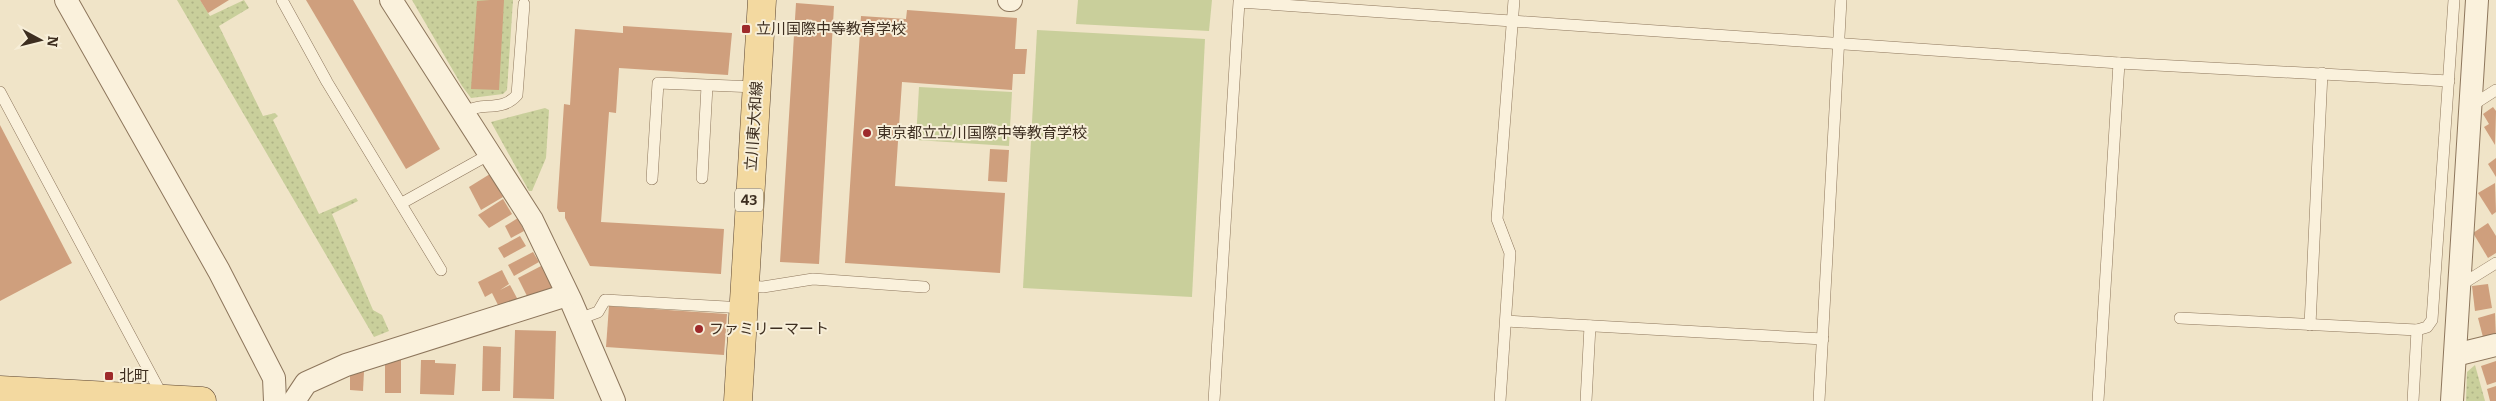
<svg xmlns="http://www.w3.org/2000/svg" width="2496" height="401" viewBox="0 0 2496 401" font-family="Bitter,'Noto Sans JP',serif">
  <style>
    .grass { fill: url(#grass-dots) }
    .pitch { fill: #c9cf9b }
    .building { fill: #cf9f7d }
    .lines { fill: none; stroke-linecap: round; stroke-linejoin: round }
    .service-casing { stroke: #8d765c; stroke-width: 12 }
    .minor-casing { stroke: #8d765c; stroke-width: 24 }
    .primary-casing { stroke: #5b4430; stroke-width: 29 }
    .service { stroke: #faf1dc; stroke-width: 11 }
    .minor { stroke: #faf1dc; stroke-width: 22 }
    .primary { stroke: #f3d9a0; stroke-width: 28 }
    .poi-dot { fill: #9e2a2b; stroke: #f7eed8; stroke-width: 2 }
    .labels { text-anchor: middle; stroke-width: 4; stroke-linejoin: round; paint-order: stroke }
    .shield { fill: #f7eed8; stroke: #756857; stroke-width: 1 }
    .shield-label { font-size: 14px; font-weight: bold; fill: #3d2e20 }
    .poi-label { font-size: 15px; fill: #3d2e20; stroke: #f7eed8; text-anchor: start }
    .street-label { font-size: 15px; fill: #3d2e20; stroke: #f7eed8 }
  </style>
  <defs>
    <pattern id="grass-dots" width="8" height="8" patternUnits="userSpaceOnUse" patternTransform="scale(1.25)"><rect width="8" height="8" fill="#c9cf9b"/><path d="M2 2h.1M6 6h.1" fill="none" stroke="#aeb285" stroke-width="1.8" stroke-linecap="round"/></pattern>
  </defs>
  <rect width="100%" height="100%" fill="#f0e4c8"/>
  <!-- grass -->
  <g class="grass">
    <polygon points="177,0 200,0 210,16 244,0 249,8 219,26 263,116 275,113 278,116 273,120 319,214 356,198 358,201 332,214 373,310 382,315 389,331 374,337"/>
    <polygon points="412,0 513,0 507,90 503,94 471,98 462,86"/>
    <polygon points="545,108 549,110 546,158 532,191 529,191 491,122"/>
    <polygon points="2475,365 2485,401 2466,401 2467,372"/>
  </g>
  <!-- pitch -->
  <g class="pitch">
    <polygon points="1078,0 1212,0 1209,31 1076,24"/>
    <polygon points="1037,30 1205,39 1192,297 1023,288"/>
    <polygon points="919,87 1012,92 1009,146 916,140"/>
  </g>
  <!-- building -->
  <g class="building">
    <polygon points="200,0 229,0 208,13"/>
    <polygon points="306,0 353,0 440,149 406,169"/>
    <polygon points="490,0 504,0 499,90 471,89 477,1"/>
    <polygon points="796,3 834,6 819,264 780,262"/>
    <polygon points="907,10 1017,18 1015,49 1027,49 1025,74 1013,74 1012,90 902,82 895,186 1005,193 1000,273 845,263 861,16 906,19"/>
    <polygon points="623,26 732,33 728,75 619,68 616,113 609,112 601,222 724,229 721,274 590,266 565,218 565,212 559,212 557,208 564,104 570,105 575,29 623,33"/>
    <polygon points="2493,107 2496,111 2495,145 2484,127 2489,124 2483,114"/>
    <polygon points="0,125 72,263 0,301"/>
    <polygon points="990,149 1009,150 1007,182 988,181"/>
    <polygon points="2496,158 2496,177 2488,164"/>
    <polygon points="490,174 503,197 481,210 469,187"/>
    <polygon points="2495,183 2496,212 2492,215 2478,193"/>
    <polygon points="503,199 512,214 489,228 478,215"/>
    <polygon points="518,218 524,231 511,238 505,226"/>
    <polygon points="2488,223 2496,236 2496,253 2488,258 2473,233"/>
    <polygon points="520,236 526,246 504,258 498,248"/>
    <polygon points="533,252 539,262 514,276 508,265"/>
    <polygon points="543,265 555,286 529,300 518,278"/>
    <polygon points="502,270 509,284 500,290 510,285 518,300 500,309 492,293 485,297 478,282"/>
    <polygon points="2488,284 2492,308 2475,311 2472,286"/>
    <polygon points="609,306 727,314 724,355 606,347"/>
    <polygon points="2495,313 2496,338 2484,341 2478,318"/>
    <polygon points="515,330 556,331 554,399 513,398"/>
    <polygon points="483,346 501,347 500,391 482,391"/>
    <rect x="385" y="355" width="16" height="38"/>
    <polygon points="421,360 435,360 435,363 456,364 454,395 420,394"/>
    <polygon points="2496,361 2496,382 2487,385 2481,366"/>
    <polygon points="350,370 364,371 363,391 350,390"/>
    <polygon points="2496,386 2496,401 2490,401 2487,389"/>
  </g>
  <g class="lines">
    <defs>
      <g id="service">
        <polyline points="282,0 327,82 441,270"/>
        <polyline points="0,92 163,397"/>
        <polyline points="2471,106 2496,90"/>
        <path d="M464,112C483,101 501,113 517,95L524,4"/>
        <polyline points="702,178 707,86"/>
        <polyline points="652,179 658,83 756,87"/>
        <polyline points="402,203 490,154"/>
        <polyline points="744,286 763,287 813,279 924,287"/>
        <polyline points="2459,286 2496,263"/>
        <polyline points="2180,318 2417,330"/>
        <polyline points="579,319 598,312 605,300 744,308"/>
        <polyline points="1506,321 1823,339"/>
        <polyline points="2310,325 2322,73"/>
        <polyline points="1214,401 1239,2 2119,63 2449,81"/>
        <polyline points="1500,401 1510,253 1497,219 1514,0"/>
        <polyline points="1586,401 1590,326"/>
        <polyline points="1819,401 1841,0"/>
        <polyline points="2098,401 2119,63"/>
        <polyline points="2413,401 2417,330 2427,327 2432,320 2454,0"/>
      </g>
      <g id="minor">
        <polyline points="66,0 219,271 274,378 275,401"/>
        <polyline points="391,0 532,220 571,301 614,401"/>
        <polyline points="1009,0 1011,0"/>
        <polyline points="2455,355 2496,345"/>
        <polyline points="294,401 306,383 346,365 567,295"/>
        <polyline points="2452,401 2477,0"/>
      </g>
      <g id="primary">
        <polyline points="0,390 202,401"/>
        <polyline points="738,401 762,0"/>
      </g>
    </defs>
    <!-- service casing -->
    <use href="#service" class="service-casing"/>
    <!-- minor casing -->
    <use href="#minor" class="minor-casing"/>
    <!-- primary casing -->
    <use href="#primary" class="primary-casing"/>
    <!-- service -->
    <use href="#service" class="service"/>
    <!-- minor -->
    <use href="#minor" class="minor"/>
    <!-- primary -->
    <use href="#primary" class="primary"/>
  </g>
  <!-- markers -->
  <g class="poi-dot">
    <rect x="741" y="24" width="10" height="10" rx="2.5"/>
    <circle cx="867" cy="133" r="5"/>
    <circle cx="699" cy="329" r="5"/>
    <rect x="104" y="371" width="10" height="10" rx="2.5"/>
  </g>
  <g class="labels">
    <!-- shield labels -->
    <rect class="shield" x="735" y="188.5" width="28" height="23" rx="4"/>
    <g class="shield-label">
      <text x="749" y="205">43</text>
    </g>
    <!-- poi labels -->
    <g class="poi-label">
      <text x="756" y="34">立川国際中等教育学校</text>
      <text x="877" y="138">東京都立立川国際中等教育学校</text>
      <text x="709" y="334">ファミリーマート</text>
      <text x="119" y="381">北町</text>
    </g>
    <!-- street labels -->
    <g class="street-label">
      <text transform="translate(754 126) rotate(-86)" y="5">立川東大和線</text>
    </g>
  </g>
  <!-- north arrow -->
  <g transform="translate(40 40) rotate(97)" stroke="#f7eed8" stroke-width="4" paint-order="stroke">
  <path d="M0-4L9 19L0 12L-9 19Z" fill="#3d2e20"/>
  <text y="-8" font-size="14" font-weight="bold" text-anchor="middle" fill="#3d2e20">N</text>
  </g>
</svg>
